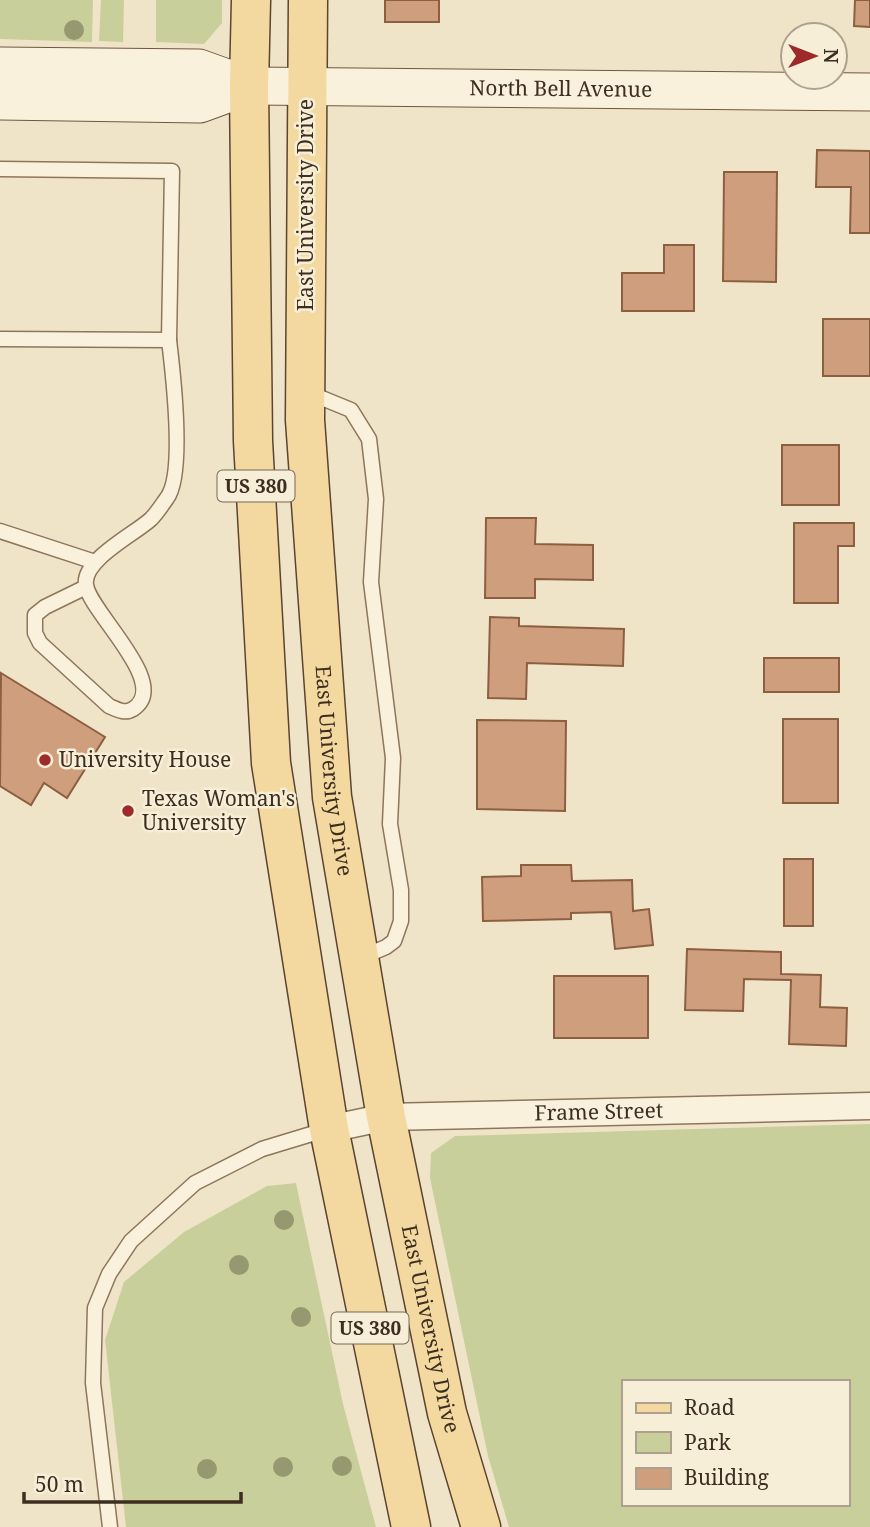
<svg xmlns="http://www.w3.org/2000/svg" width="870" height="1527" viewBox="0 0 870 1527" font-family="'Noto Serif',serif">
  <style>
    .green { fill: #c9cf9b; fill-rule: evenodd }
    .building { fill: #cf9f7d; stroke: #8d5f41; stroke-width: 2 }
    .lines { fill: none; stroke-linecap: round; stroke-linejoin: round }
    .lane-casing { stroke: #8d765c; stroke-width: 17 }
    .street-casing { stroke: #8d765c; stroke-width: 29 }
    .secondary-casing { stroke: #6f573f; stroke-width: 39 }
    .primary-casing { stroke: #5b4430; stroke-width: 41 }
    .lane { stroke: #faf1dc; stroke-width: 14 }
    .street { stroke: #faf1dc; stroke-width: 26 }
    .secondary { stroke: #faf1dc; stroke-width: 37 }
    .primary { stroke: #f3d9a0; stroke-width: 38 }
    .tree { fill: #96986f }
    .poi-dot { fill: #9e2a2b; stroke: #f7eed8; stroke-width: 2.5 }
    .labels { text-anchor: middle; stroke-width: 5; stroke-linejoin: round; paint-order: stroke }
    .shield { fill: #f7eed8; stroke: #756857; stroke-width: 2 }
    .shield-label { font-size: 19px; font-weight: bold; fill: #3d2e20 }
    .street-label { font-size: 21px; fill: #3d2e20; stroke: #f7eed8 }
    .poi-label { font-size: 21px; fill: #3d2e20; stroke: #f7eed8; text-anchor: start }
  </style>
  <rect width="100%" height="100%" fill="#f0e4c8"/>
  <!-- green -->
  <g class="green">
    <polygon points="0,0 93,0 92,42 0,39"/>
    <polygon points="101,0 124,0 123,42 99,41"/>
    <polygon points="156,0 222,0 222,23 204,44 156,42"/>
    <path d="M870,1124V1527H509L488,1456L430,1178L431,1153L455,1136ZM623,1382H847V1504H623Z"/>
    <polygon points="296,1183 343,1404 376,1527 126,1527 105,1340 124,1282 184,1232 267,1186"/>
  </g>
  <!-- building -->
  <g class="building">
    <rect x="385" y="0" width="54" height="22"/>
    <polygon points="855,0 870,0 870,27 854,26"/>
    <polygon points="817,150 870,151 870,233 850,233 851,187 816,187"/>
    <polygon points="724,172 777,172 776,282 723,281"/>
    <polygon points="664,245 694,245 694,311 622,311 622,273 664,273"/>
    <rect x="823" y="319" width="47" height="57"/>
    <rect x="782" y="445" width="57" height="60"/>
    <polygon points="486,518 536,518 535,544 593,545 593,580 535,579 535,598 485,598"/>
    <polygon points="794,523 854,523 854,546 838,546 838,603 794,603"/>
    <polygon points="490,617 519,618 519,626 624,629 623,666 527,663 526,699 488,698"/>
    <rect x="764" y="658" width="75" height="34"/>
    <polygon points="1,673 105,737 67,798 44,783 31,805 0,786"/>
    <rect x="783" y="719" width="55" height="84"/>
    <polygon points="477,720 566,721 565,811 477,809"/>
    <rect x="784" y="859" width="29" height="67"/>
    <polygon points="521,865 571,865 572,881 632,880 633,911 649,909 653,945 615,949 611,912 571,913 571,919 483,921 482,877 521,876"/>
    <polygon points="687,949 781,952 781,974 821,975 820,1007 847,1008 846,1046 789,1044 791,980 744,979 743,1011 685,1010"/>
    <rect x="554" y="976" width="94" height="62"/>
  </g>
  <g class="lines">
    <defs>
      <g id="lane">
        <polyline points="0,169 172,171 169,340 0,339"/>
        <polyline points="307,392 351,410 369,439 376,499 371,582 393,758 390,824 401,890 401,921 394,941 386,947 360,958"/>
        <polyline points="0,531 95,562"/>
        <path d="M86,587L45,607L35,615V633L40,643L109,706C118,710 125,714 133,709C172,684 90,613 86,585C82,560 135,534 151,519C157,513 162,505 167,498C185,474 173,373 169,340"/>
        <polyline points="110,1527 93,1383 95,1308 109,1274 131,1241 195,1183 262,1149 328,1129"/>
      </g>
      <g id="street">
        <path id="s1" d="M329,1129L386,1117L870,1106"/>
      </g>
      <g id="secondary">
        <path id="s2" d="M0,66L199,68L249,86L870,92"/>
        <polyline points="0,101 200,104 249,86"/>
      </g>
      <g id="primary">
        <polyline points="251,0 249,86 253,441 271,763 329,1129 411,1527"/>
        <path id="s3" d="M308,0L305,420L332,797L386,1117L447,1413L481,1527"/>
      </g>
    </defs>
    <!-- lane casing -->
    <use href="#lane" class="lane-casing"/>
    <!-- street casing -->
    <use href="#street" class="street-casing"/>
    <!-- secondary casing -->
    <use href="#secondary" class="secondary-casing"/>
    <!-- primary casing -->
    <use href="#primary" class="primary-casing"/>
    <!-- lane -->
    <use href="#lane" class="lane"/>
    <!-- street -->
    <use href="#street" class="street"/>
    <!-- secondary -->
    <use href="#secondary" class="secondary"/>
    <!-- primary -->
    <use href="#primary" class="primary"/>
  </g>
  <!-- trees -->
  <g class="tree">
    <circle cx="74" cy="30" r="10"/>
    <circle cx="284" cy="1220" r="10"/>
    <circle cx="239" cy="1265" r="10"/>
    <circle cx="301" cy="1317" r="10"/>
    <circle cx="342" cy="1466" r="10"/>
    <circle cx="283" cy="1467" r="10"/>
    <circle cx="207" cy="1469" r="10"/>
  </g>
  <!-- markers -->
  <g class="poi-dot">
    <circle cx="45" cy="760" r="7"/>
    <circle cx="128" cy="811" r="7"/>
  </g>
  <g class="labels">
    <!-- shield labels -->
    <g class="shield">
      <rect x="217.5" y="470.5" width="77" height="31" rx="5"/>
      <rect x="331.5" y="1312.5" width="77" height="31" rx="5"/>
    </g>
    <g class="shield-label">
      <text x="256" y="493">US 380</text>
      <text x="370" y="1335">US 380</text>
    </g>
    <!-- street labels -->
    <g class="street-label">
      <text dy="7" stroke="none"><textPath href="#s2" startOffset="564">North Bell Avenue</textPath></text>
      <text transform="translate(306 205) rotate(-90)" y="7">East University Drive</text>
      <text dy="7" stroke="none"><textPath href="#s3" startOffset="772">East University Drive</textPath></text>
      <text dy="7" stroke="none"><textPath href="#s1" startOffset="271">Frame Street</textPath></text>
      <text dy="7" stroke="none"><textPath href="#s3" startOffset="1339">East University Drive</textPath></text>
    </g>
    <!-- poi labels -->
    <g class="poi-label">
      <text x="59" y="767">University House</text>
      <text x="142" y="806">Texas Woman's<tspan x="142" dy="24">University</tspan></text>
    </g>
  </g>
  <!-- legend -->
  <rect x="622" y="1380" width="228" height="126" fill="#f7eed8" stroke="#ada18e" stroke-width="2"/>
  <rect x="636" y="1403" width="35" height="10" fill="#f3d9a0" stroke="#ada18e" stroke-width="2"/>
  <text x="684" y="1415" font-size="21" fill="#3d2e20">Road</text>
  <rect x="636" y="1432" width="35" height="21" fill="#c9cf9b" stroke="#ada18e" stroke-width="2"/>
  <text x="684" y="1450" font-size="21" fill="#3d2e20">Park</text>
  <rect x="636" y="1468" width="35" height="21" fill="#cf9f7d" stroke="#ada18e" stroke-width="2"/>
  <text x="684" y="1485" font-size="21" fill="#3d2e20">Building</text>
  <!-- north arrow -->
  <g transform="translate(814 56) rotate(90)"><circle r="33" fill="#f7eed8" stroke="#ada18e" stroke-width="2"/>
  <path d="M0-5L12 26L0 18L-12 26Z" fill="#9e2a2b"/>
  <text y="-10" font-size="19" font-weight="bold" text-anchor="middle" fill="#3d2e20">N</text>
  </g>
  <!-- scale -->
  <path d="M24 1492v10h217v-10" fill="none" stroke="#3d2e20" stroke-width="3.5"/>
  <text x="35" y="1492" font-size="21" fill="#3d2e20" stroke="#f7eed8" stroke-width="5" paint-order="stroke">50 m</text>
</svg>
